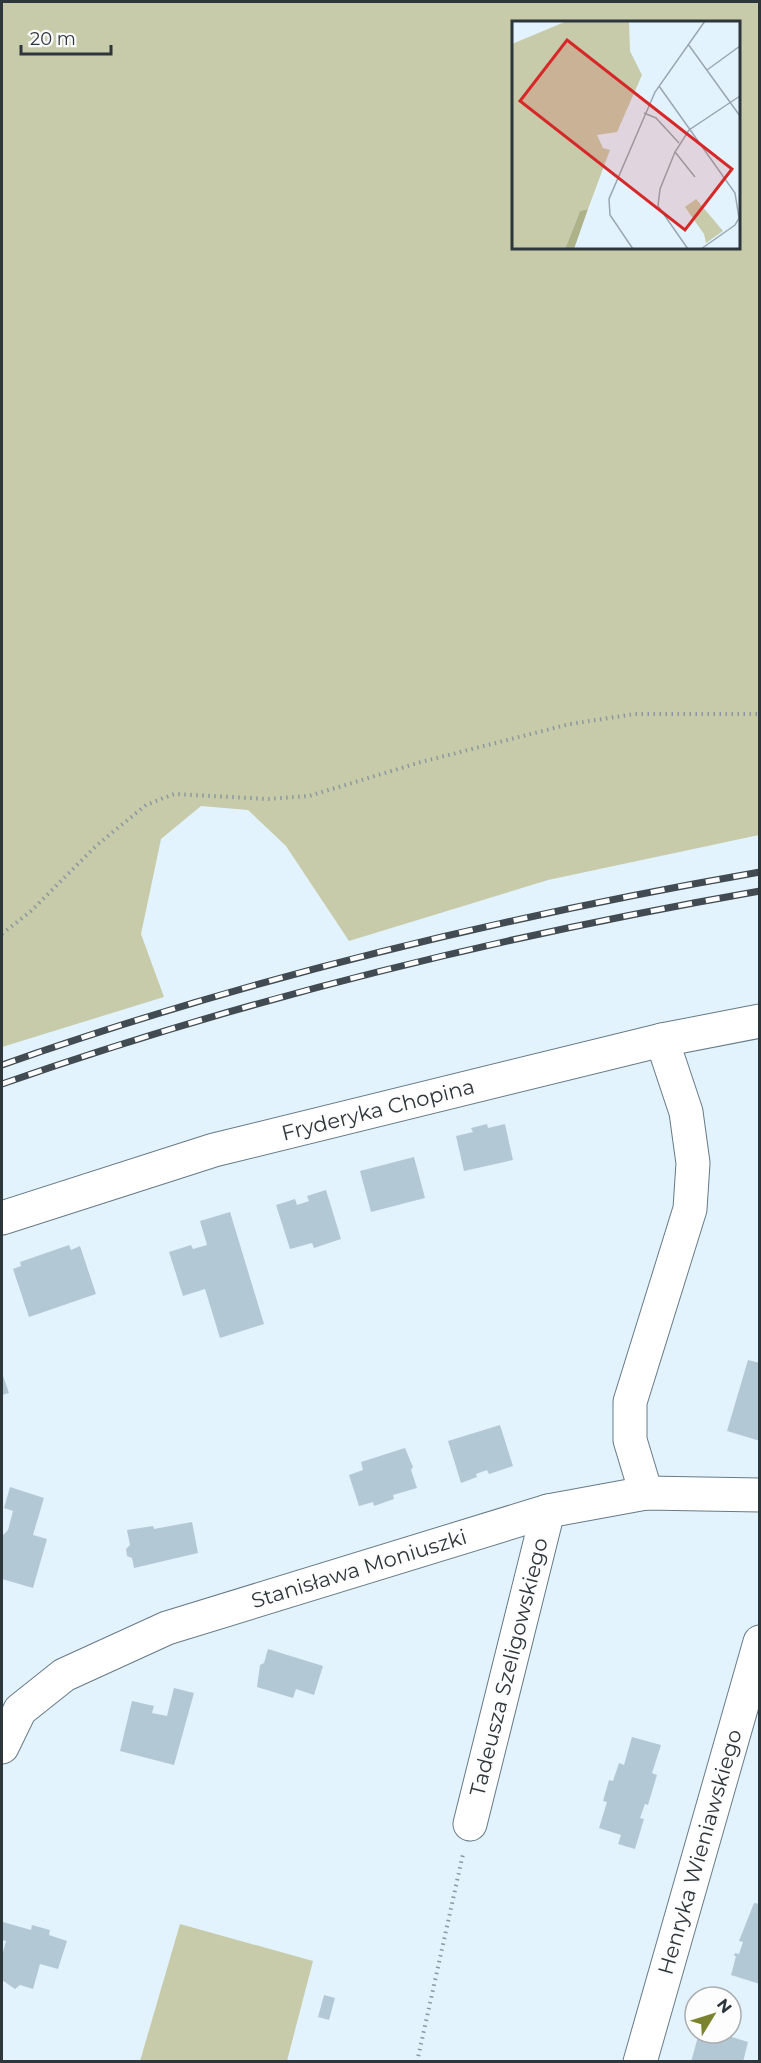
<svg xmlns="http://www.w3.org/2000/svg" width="761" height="2063" viewBox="0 0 761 2063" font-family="Montserrat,sans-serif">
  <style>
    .green { fill: #c7cba9; fill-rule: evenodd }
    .building { fill: #b3c8d5 }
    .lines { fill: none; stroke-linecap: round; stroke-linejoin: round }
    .minor-casing { stroke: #677a86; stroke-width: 35 }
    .path { stroke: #8b98a0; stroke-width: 4; stroke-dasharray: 1.5 4.5; stroke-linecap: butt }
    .minor { stroke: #fff; stroke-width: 33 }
    .rail-casing { stroke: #414b51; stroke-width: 7 }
    .rail { stroke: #fdfdfd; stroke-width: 4.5; stroke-dasharray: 14; stroke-linecap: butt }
    .labels { text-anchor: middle; stroke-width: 4.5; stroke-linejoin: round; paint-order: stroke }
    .street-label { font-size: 21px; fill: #2d363b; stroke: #fdfdfd }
    .inset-road { fill: none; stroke: #9aa7b0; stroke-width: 1.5 }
    .view { fill: #d62828; fill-opacity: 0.15; stroke: #d62828; stroke-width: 3 }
    .inset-edge { fill: none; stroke: #2d363b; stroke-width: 3 }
  </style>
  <rect width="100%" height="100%" fill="#e2f3fe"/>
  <!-- green -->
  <g class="green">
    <path d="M2,2H759V835L548,880L349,941L286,846L248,810L201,806L161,839L141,934L164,997L2,1047ZM514,22H738V248H514Z"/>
    <polygon points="180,1924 313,1961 287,2061 140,2061"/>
  </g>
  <!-- building -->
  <g class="building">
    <polygon points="487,1124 488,1128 505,1124 513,1160 464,1171 456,1136 473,1132 471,1128"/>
    <polygon points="414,1157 425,1198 371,1212 360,1171"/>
    <polygon points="326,1190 341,1239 314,1248 312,1243 290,1249 276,1205 295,1199 297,1205 309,1201 307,1196"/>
    <polygon points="230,1212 264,1324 220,1338 205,1289 183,1296 169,1252 191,1245 193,1249 207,1245 200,1221"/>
    <polygon points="69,1245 71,1250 80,1246 96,1294 29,1317 13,1269 21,1266 20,1262"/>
    <polygon points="748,1360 760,1363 760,1441 727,1431"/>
    <polygon points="2,1373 9,1393 2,1395"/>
    <polygon points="500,1425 513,1466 489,1474 487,1470 476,1474 477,1477 461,1483 448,1441"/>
    <polygon points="405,1448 413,1467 411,1470 417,1488 393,1495 394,1499 374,1506 373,1502 359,1506 349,1475 363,1470 361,1462"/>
    <polygon points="10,1487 44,1498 33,1535 47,1539 33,1588 2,1579 2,1536 8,1530 13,1511 4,1508"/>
    <polygon points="192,1522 198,1553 134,1568 132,1558 127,1556 126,1549 130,1545 127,1530 153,1526 154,1529"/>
    <polygon points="268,1649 323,1666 314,1695 296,1689 293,1698 257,1687 260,1665 264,1663"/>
    <polygon points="174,1688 194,1693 174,1765 120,1751 132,1701 154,1706 152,1713 167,1716"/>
    <polygon points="632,1737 661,1745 652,1773 657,1775 648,1805 645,1804 640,1818 644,1819 635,1849 618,1844 621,1835 599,1828 607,1802 603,1801 609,1780 613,1781 619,1763 624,1765"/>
    <polygon points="754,1903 760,1904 760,1984 731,1975 736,1956 734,1956 735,1953 739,1954 743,1942 739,1941"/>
    <polygon points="3,1922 31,1930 32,1925 50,1930 49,1935 67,1941 58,1969 40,1964 33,1989 20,1985 15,1989 2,1980 2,1956 6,1941 2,1940"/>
    <polygon points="324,1995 335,1998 329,2020 318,2017"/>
    <polygon points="699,2033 719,2033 748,2042 743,2062 691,2062"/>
  </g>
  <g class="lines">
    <defs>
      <g id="minor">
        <polyline points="2,1218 214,1150 662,1040 760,1021"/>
        <polyline points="646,1493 630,1440 630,1402 690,1209 693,1163 686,1112 662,1040"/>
        <polyline points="2,1747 20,1710 64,1675 167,1628 548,1511 646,1493 760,1495"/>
        <polyline points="470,1824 548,1511"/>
        <polyline points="640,2062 760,1642"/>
      </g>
    </defs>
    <!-- minor casing -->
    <use href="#minor" class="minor-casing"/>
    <!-- path -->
    <g class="path">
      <polyline points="2,934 31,911 97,845 146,805 174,794 268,799 309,796 421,762 570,724 635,714 760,714"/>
      <polyline points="417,2062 463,1854"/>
    </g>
    <!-- minor -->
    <use href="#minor" class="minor"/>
    <defs>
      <g id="rail">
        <path d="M2,1065C248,978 502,917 760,872"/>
        <path d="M2,1084C248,998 502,936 760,891"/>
      </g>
    </defs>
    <!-- rail casing -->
    <use href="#rail" class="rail-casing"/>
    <!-- rail -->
    <use href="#rail" class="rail"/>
  </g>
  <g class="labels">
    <!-- street labels -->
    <g class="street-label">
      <text transform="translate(378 1110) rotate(-14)" y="7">Fryderyka Chopina</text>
      <text transform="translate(359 1569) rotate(-17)" y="7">Stanisława Moniuszki</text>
      <text transform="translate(509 1667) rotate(-76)" y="7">Tadeusza Szeligowskiego</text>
      <text transform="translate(700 1852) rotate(-74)" y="7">Henryka Wieniawskiego</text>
    </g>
  </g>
  <!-- overview -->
  <g transform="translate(512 21)">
    <rect width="228" height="228" fill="#e2f3fe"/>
    <path d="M55,0H117L118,30L130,54L105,111L85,114L91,127L98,129L76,188L68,190L53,228H0V23ZM184,178L211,210L194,222L192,213L173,186Z" fill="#c7cba9"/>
    <path d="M76,188L62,228H53L68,190Z" fill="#adb288"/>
    <path class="inset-road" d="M176,23L228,95M195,49L228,25M147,65L223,172L227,197L223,204L189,228M132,92L144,97L167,122M163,131L183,156M121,228L98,194L97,178L143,71L193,0M176,228L146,185L148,168L163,131L177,109L228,75"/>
    <path class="view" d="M55,19L220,148L173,209L8,80Z"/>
    <rect width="228" height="228" class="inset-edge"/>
  </g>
  <!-- border -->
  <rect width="761" height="2063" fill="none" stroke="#2d363b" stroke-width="6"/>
  <!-- north arrow -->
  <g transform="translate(713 2015) rotate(52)"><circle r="28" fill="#fdfdfd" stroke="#aaadaf" stroke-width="1.5"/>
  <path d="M0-4.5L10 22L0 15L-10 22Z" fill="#7c832e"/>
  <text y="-9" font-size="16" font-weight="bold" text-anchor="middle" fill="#2d363b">N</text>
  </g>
  <!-- scale -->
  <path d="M21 45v9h90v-9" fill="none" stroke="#2d363b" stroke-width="3"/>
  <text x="30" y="45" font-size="18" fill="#2d363b" stroke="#fdfdfd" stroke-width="4.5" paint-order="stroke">20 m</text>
</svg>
